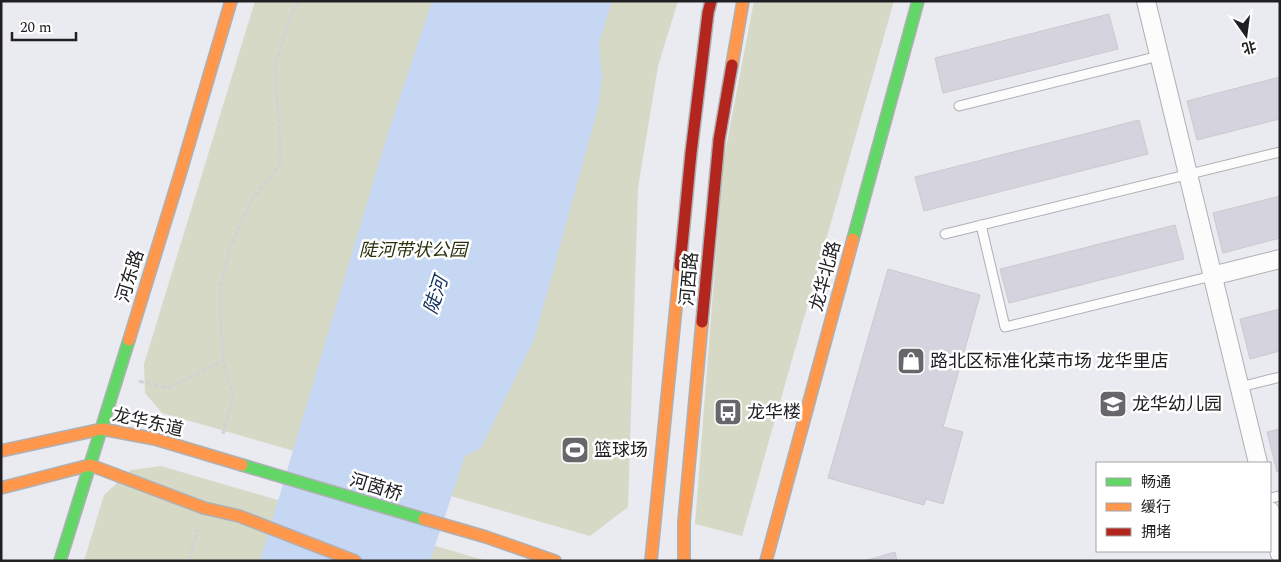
<svg xmlns="http://www.w3.org/2000/svg" width="1281" height="562" viewBox="0 0 1281 562" font-family="Spectral,'Noto Sans SC',serif">
  <style>
    .green { fill: #d6d9c5 }
    .water { fill: #c6d7f3 }
    .building { fill: #d4d3de; stroke: #cacace }
    .lines { fill: none; stroke-linecap: round; stroke-linejoin: round }
    .lane-casing { stroke: #afb0b4; stroke-width: 11 }
    .street-casing { stroke: #afb0b4; stroke-width: 20 }
    .fast-casing { stroke: #afb0b4; stroke-width: 14 }
    .slow-casing { stroke: #afb0b4; stroke-width: 14 }
    .jam-casing { stroke: #afb0b4; stroke-width: 14 }
    .path { stroke: #d1d2d3; stroke-width: 3; stroke-dasharray: 5 2.5; stroke-linecap: butt }
    .lane { stroke: #fcfcfd; stroke-width: 9 }
    .street { stroke: #fcfcfd; stroke-width: 18 }
    .fast { stroke: #63d668; stroke-width: 11 }
    .slow { stroke: #ff974d; stroke-width: 11 }
    .jam { stroke: #b3261e; stroke-width: 11 }
    .labels { text-anchor: middle; stroke-width: 5; stroke-linejoin: round; paint-order: stroke }
    .park-label { font-size: 18px; font-style: italic; fill: #2e310e; stroke: #fff }
    .street-label { font-size: 18px; fill: #202024; stroke: #fff }
    .poi-label { font-size: 18px; fill: #202024; stroke: #fff; text-anchor: start }
    .water-label { font-size: 19px; font-style: italic; fill: #0f2f5c; stroke: #fff }
  </style>
  <rect width="100%" height="100%" fill="#eaebf0"/>
  <!-- green -->
  <g class="green">
    <polygon points="255,1 678,1 658,66 638,188 628,507 590,536 162,413 145,393 144,364"/>
    <polygon points="754,1 894,1 742,536 695,524 723,163"/>
    <polygon points="161,466 487,561 84,561 104,495 131,470"/>
  </g>
  <!-- water -->
  <polygon class="water" points="432,1 612,1 599,44 602,78 598,108 534,340 481,448 465,456 430,561 260,561 388,133"/>
  <!-- building -->
  <g class="building">
    <polygon points="1109,14 1118,49 943,93 935,58"/>
    <polygon points="1280,77 1280,119 1197,140 1187,101"/>
    <polygon points="1139,120 1148,154 924,211 915,177"/>
    <polygon points="1280,196 1280,238 1223,253 1213,213"/>
    <polygon points="1175,225 1184,259 1009,303 1000,269"/>
    <polygon points="888,269 980,295 943,427 963,432 943,504 926,499 924,505 828,478"/>
    <polygon points="1280,309 1280,351 1250,359 1240,319"/>
    <polygon points="1280,429 1280,471 1277,472 1267,432"/>
    <polygon points="895,552 897,561 864,561"/>
  </g>
  <g class="lines">
    <defs>
      <g id="lane">
        <polyline points="959,106 1159,56"/>
        <polyline points="981,225 1005,327 1212,276"/>
        <polyline points="945,234 1280,152"/>
        <polyline points="1240,387 1280,377"/>
        <polyline points="1270,498 1280,496"/>
      </g>
      <g id="street">
        <polyline points="1146,1 1258,463"/>
        <polyline points="1212,276 1280,259"/>
        <polyline points="1270,511 1280,554"/>
      </g>
      <g id="fast">
        <polyline points="853,239 918,1"/>
        <polyline points="242,465 424,519"/>
        <polyline points="60,561 129,340"/>
      </g>
      <g id="slow">
        <polyline points="732,65 743,1"/>
        <polyline points="129,340 181,171 231,1"/>
        <polyline points="1,451 102,429 155,439 242,465"/>
        <polyline points="1,488 90,465 204,508 239,516 355,561"/>
        <polyline points="424,519 486,537 555,561"/>
        <polyline points="651,561 680,266"/>
        <polyline points="684,561 684,522 702,322"/>
        <polyline points="766,561 853,239"/>
      </g>
      <g id="jam">
        <polyline points="680,266 691,153 708,13 711,1"/>
        <polyline points="702,322 719,140 732,65"/>
      </g>
    </defs>
    <!-- lane casing -->
    <use href="#lane" class="lane-casing"/>
    <!-- street casing -->
    <use href="#street" class="street-casing"/>
    <!-- fast casing -->
    <use href="#fast" class="fast-casing"/>
    <!-- slow casing -->
    <use href="#slow" class="slow-casing"/>
    <!-- jam casing -->
    <use href="#jam" class="jam-casing"/>
    <!-- path -->
    <g class="path">
      <polyline points="139,381 168,388 223,361"/>
      <polyline points="223,434 233,396 223,361 221,322 221,286 230,247 251,201 281,163 275,65 291,15 300,1"/>
      <polyline points="189,561 198,529"/>
    </g>
    <!-- lane -->
    <use href="#lane" class="lane"/>
    <!-- street -->
    <use href="#street" class="street"/>
    <!-- fast -->
    <use href="#fast" class="fast"/>
    <!-- slow -->
    <use href="#slow" class="slow"/>
    <!-- jam -->
    <use href="#jam" class="jam"/>
  </g>
  <!-- icons -->
  <defs>
    <symbol id="shop-square" viewBox="-11 -11 22 22"><rect x="-9" y="-9" width="18" height="18" rx="4" fill="#67676b" stroke="#fff"/><path d="M-5-2.5h2.3a2.7 3.5 0 0 1 5.4 0H5L5.5 6h-11ZM-1.5-2.5h3a1.5 2.3 0 0 0-3 0Z" fill="#fff"/></symbol>
    <symbol id="school-square" viewBox="-11 -11 22 22"><rect x="-9" y="-9" width="18" height="18" rx="4" fill="#67676b" stroke="#fff"/><path d="M0-5L7-2L0 1L-7-2ZM-4 1L0 2.5L4 1V4Q0 6-4 4Z" fill="#fff"/></symbol>
    <symbol id="bus-square" viewBox="-11 -11 22 22"><rect x="-9" y="-9" width="18" height="18" rx="4" fill="#67676b" stroke="#fff"/><path d="M-5-6H5V4H4V6H2V4H-2V6H-4V4H-5ZM-3.5-4V0h7V-4ZM-3.5 1.2v1.5H-2V1.2ZM2 1.2v1.5H3.5V1.2Z" fill="#fff"/></symbol>
    <symbol id="stadium-square" viewBox="-11 -11 22 22"><rect x="-9" y="-9" width="18" height="18" rx="4" fill="#67676b" stroke="#fff"/><path d="M0-5a6.5 5 0 1 0 0 10a6.5 5 0 1 0 0-10ZM-3.5-1.8h7v3.6h-7Z" fill="#fff"/></symbol>
  </defs>
  <g fill-rule="evenodd">
    <use href="#shop-square" x="895" y="345" width="32" height="32"/>
    <use href="#school-square" x="1097" y="388" width="32" height="32"/>
    <use href="#bus-square" x="712" y="396" width="32" height="32"/>
    <use href="#stadium-square" x="559" y="434" width="32" height="32"/>
  </g>
  <g class="labels">
    <!-- park labels -->
    <g class="park-label">
      <text x="413" y="256">陡河带状公园</text>
    </g>
    <!-- street labels -->
    <g class="street-label">
      <text transform="translate(130 276) rotate(-73)" y="6">河东路</text>
      <text transform="translate(825 276) rotate(-75)" y="6">龙华北路</text>
      <text transform="translate(689 279) rotate(-85)" y="6">河西路</text>
      <text transform="translate(148 422) rotate(13)" y="6">龙华东道</text>
      <text transform="translate(376 487) rotate(17)" y="6">河茵桥</text>
    </g>
    <!-- poi labels -->
    <g class="poi-label">
      <text x="930" y="367">路北区标准化菜市场 龙华里店</text>
      <text x="1132" y="410">龙华幼儿园</text>
      <text x="747" y="418">龙华楼</text>
      <text x="594" y="456">篮球场</text>
    </g>
    <!-- water labels -->
    <g class="water-label">
      <text transform="translate(435 295) rotate(-72)" y="7">陡河</text>
    </g>
  </g>
  <!-- border -->
  <rect width="1281" height="562" fill="none" stroke="#202024" stroke-width="5"/>
  <!-- legend -->
  <rect x="1096" y="462" width="175" height="90" fill="#ffffff" stroke="#a6a6a7"/>
  <rect x="1106" y="478" width="25" height="8" fill="#63d668" stroke="#a6a6a7"/>
  <text x="1141" y="487" font-size="15" fill="#202024">畅通</text>
  <rect x="1106" y="503" width="25" height="8" fill="#ff974d" stroke="#a6a6a7"/>
  <text x="1141" y="512" font-size="15" fill="#202024">缓行</text>
  <rect x="1106" y="528" width="25" height="8" fill="#b3261e" stroke="#a6a6a7"/>
  <text x="1141" y="537" font-size="15" fill="#202024">拥堵</text>
  <!-- north arrow -->
  <g transform="translate(1246 35) rotate(166)" stroke="#ffffff" stroke-width="4" paint-order="stroke">
  <path d="M0-4L9 19L0 12L-9 19Z" fill="#202024"/>
  <text y="-8" font-size="14" font-weight="bold" text-anchor="middle" fill="#202024">北</text>
  </g>
  <!-- scale -->
  <path d="M12 32v8h64v-8" fill="none" stroke="#202024" stroke-width="2.5"/>
  <text x="20" y="32" font-size="15" fill="#202024" stroke="#ffffff" stroke-width="4" paint-order="stroke">20 m</text>
</svg>
